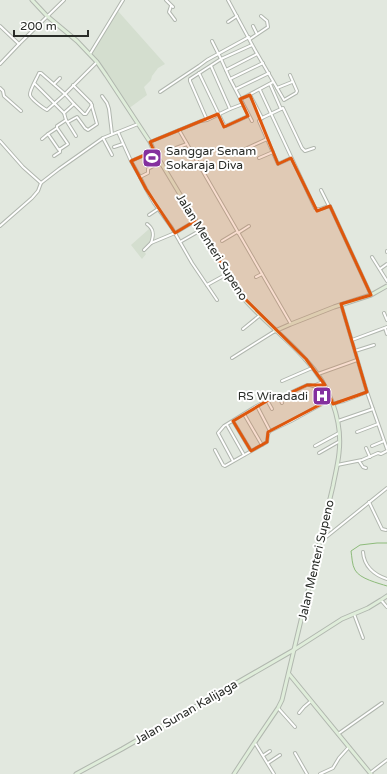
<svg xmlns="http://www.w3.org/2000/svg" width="387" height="774" viewBox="0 0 387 774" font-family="'Varela Round',sans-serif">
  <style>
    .built { fill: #d4decf }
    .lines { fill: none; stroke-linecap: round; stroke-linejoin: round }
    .stream { stroke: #8dbb7a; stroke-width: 1 }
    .street-casing { stroke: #b1b7af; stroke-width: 4 }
    .secondary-casing { stroke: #b1b7af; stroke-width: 5 }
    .street { stroke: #fff; stroke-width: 2 }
    .secondary { stroke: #dfedda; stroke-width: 3 }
    .marked { fill: #de570d; fill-opacity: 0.2; stroke: #de570d; stroke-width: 3; stroke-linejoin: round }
    .labels { text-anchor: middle; stroke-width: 4; stroke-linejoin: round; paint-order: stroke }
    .poi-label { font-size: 12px; fill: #292c28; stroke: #fff; text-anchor: start }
    .street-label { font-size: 12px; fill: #292c28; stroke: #fff }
  </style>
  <rect width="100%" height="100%" fill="#e2e8df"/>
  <!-- built -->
  <g class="built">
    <polygon points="117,10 165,64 158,68 152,76 151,80 144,87 147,95 128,109 92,53"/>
    <polygon points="149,229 152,234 148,245 143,250 146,254 142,259 131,245"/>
  </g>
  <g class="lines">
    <!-- stream -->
    <path class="stream" d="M387,543H377L360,545L351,551C352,557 352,565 355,570C360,579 378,583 387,586"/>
    <defs>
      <g id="street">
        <polyline points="166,0 173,7"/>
        <polyline points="228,0 255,50 284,100 296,93 297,91 290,75"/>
        <polyline points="171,6 169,12 175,20"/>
        <polyline points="228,22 237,16"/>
        <polyline points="0,26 19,44"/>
        <polyline points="253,26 257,34"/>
        <polyline points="250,39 268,27 267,21 261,16"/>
        <polyline points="212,41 221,59 252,45"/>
        <polyline points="90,54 123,0"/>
        <polyline points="0,64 19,44 64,0"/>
        <polyline points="211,66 230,109"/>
        <polyline points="226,70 257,54"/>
        <polyline points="199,73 224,125 226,126 248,116"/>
        <polyline points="230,79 263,63"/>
        <path d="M34,83L64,113L74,104L65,94L47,110C43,108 31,99 30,95C29,91 37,78 39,73H41L65,94L97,62"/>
        <polyline points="54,84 60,78"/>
        <polyline points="270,84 281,109 283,108 302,148 305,151 314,148"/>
        <polyline points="0,88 3,91 4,96 21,111"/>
        <polyline points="277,88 292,82"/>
        <polyline points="236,89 269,73"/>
        <path d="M260,90L315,208C320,212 325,206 330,206L371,295"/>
        <polyline points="160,92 199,66 207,60 249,37"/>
        <polyline points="250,95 262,118"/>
        <polyline points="102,96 107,103 109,109 112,134"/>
        <polyline points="241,99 273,82"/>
        <polyline points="74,104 84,114 86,114 92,105"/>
        <polyline points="243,104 230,109 207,120 201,121 179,130 291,324"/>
        <polyline points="281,109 262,118 259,121 278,164 291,158"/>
        <polyline points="64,113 66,120 76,136"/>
        <polyline points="207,120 190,81 190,79 221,59 230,79 252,121"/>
        <polyline points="68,122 77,117 85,128 88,130 97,124 91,103 73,85"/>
        <polyline points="57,128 68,144 59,150 48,134 57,128 57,126 66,120"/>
        <polyline points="118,132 131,161 154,151"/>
        <polyline points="103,138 112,155"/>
        <polyline points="42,139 48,134"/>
        <polyline points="0,141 23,167 41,183"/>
        <polyline points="150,142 179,130"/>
        <polyline points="114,147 123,144"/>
        <polyline points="176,148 187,144"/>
        <polyline points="241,151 267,139"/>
        <polyline points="54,156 60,152 60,149"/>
        <polyline points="259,158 273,152"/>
        <polyline points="131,161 140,177 146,189 154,203 172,228 192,263 217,300"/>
        <polyline points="200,167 205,162"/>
        <polyline points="140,177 148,173 148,169 160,162"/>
        <polyline points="321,190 329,206"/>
        <polyline points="149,215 158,209"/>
        <path d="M147,224C154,229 154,235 151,243"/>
        <polyline points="0,226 32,198 38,191 41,183 59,169 103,138 138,124"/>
        <polyline points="238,233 249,226"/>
        <polyline points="222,241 237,232"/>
        <polyline points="180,242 201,230"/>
        <polyline points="144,250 151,243 175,233 195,221"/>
        <polyline points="387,251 387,252"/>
        <polyline points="372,257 387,281"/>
        <polyline points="380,269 387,264"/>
        <polyline points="256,277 262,274"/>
        <polyline points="207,285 227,274"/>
        <polyline points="341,304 367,392 387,449"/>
        <polyline points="384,313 387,320"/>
        <polyline points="385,328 387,334"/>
        <polyline points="243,329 259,316"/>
        <polyline points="352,340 387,327"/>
        <polyline points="355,351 374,345"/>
        <polyline points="232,358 275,331"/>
        <polyline points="318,374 357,360"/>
        <polyline points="282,381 312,368"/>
        <polyline points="279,397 282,403"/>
        <polyline points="267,400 272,409"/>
        <polyline points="333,404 339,402 344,401 367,392"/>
        <polyline points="257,406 270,431"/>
        <polyline points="244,414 262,445"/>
        <polyline points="233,421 251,451"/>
        <polyline points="338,421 373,409"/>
        <polyline points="227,425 244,455"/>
        <polyline points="357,432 378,424"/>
        <polyline points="315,446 339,433"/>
        <polyline points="372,446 384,441"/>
        <polyline points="366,448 370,457"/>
        <polyline points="215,450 223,465 225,466 267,442 268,434 270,431 291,421 331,399"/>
        <polyline points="319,453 340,441"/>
        <polyline points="233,461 218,433 224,426 255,407 275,396 278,395 283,396 307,385 310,385 313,386 323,382"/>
        <polyline points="359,461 363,467 366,468"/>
        <polyline points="337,465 362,460 378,453 381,454 387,451"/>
        <polyline points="369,502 382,529 386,530"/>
        <polyline points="320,542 387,488"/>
        <path d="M363,552C364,566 374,575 387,579"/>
        <polyline points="381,600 387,607"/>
        <polyline points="354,614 363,638"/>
        <polyline points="278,708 295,727"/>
        <polyline points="299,713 304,707 311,701"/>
        <polyline points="338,734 382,703"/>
        <polyline points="255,743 274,774"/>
        <polyline points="295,753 307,774"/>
        <polyline points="264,755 270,751"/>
        <polyline points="268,763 280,755"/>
        <polyline points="370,773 387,760"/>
        <polyline points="320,774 333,768 339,758 348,748"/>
      </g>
      <g id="secondary">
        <path d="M32,0L47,16L77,41L97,62L106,75L150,142L154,151L239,293C259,318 285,336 306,360C329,384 343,420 339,453C338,464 335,475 333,486L282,700L278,708L255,742L234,774"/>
        <polyline points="275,331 291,324 334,307 371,295 387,286"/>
        <polyline points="289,674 371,774"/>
        <polyline points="76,774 122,749 292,651 342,619 368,608 381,600 387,596"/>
      </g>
    </defs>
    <!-- street casing -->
    <use href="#street" class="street-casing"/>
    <!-- secondary casing -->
    <use href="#secondary" class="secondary-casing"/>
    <!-- street -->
    <use href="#street" class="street"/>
    <!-- secondary -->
    <use href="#secondary" class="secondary"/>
  </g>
  <!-- marked area -->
  <path class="marked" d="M250,95L278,164L291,158L317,211L330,206L371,295L341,304L367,392L333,404L331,399L268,432L267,442L251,451L233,421L277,395L281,397L307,385H325L306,359L239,293L195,221L175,233L146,189L131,161L154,151L150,142L218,114L224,127L248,116L240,99Z"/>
  <!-- icons -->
  <defs>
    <symbol id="stadium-square" viewBox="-11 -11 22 22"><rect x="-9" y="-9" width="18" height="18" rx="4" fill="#84309e" stroke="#fff"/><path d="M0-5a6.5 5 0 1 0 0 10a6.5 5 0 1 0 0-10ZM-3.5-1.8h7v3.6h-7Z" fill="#fff"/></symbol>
    <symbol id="hospital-square" viewBox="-11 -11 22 22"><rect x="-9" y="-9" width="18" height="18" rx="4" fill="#84309e" stroke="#fff"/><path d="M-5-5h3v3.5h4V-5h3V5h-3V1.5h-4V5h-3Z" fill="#fff"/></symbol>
  </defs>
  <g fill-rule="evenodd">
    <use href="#stadium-square" x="141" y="147" width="22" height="22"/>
    <use href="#hospital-square" x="311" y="385" width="22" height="22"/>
  </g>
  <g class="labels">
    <!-- poi labels -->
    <g class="poi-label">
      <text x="166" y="155">Sanggar Senam<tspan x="166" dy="14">Sokaraja Diva</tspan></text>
      <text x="308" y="400" text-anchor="end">RS Wiradadi</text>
    </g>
    <!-- street labels -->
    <g class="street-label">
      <text transform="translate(212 247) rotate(58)" y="4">Jalan Menteri Supeno</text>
      <text transform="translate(316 560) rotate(-77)" y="4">Jalan Menteri Supeno</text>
      <text transform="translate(186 712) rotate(-30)" y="4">Jalan Sunan Kalijaga</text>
    </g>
  </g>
  <!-- scale -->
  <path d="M14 30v6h74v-6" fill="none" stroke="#292c28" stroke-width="2"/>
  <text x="20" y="30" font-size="12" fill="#292c28" stroke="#ffffff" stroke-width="3" paint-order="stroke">200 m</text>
</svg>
